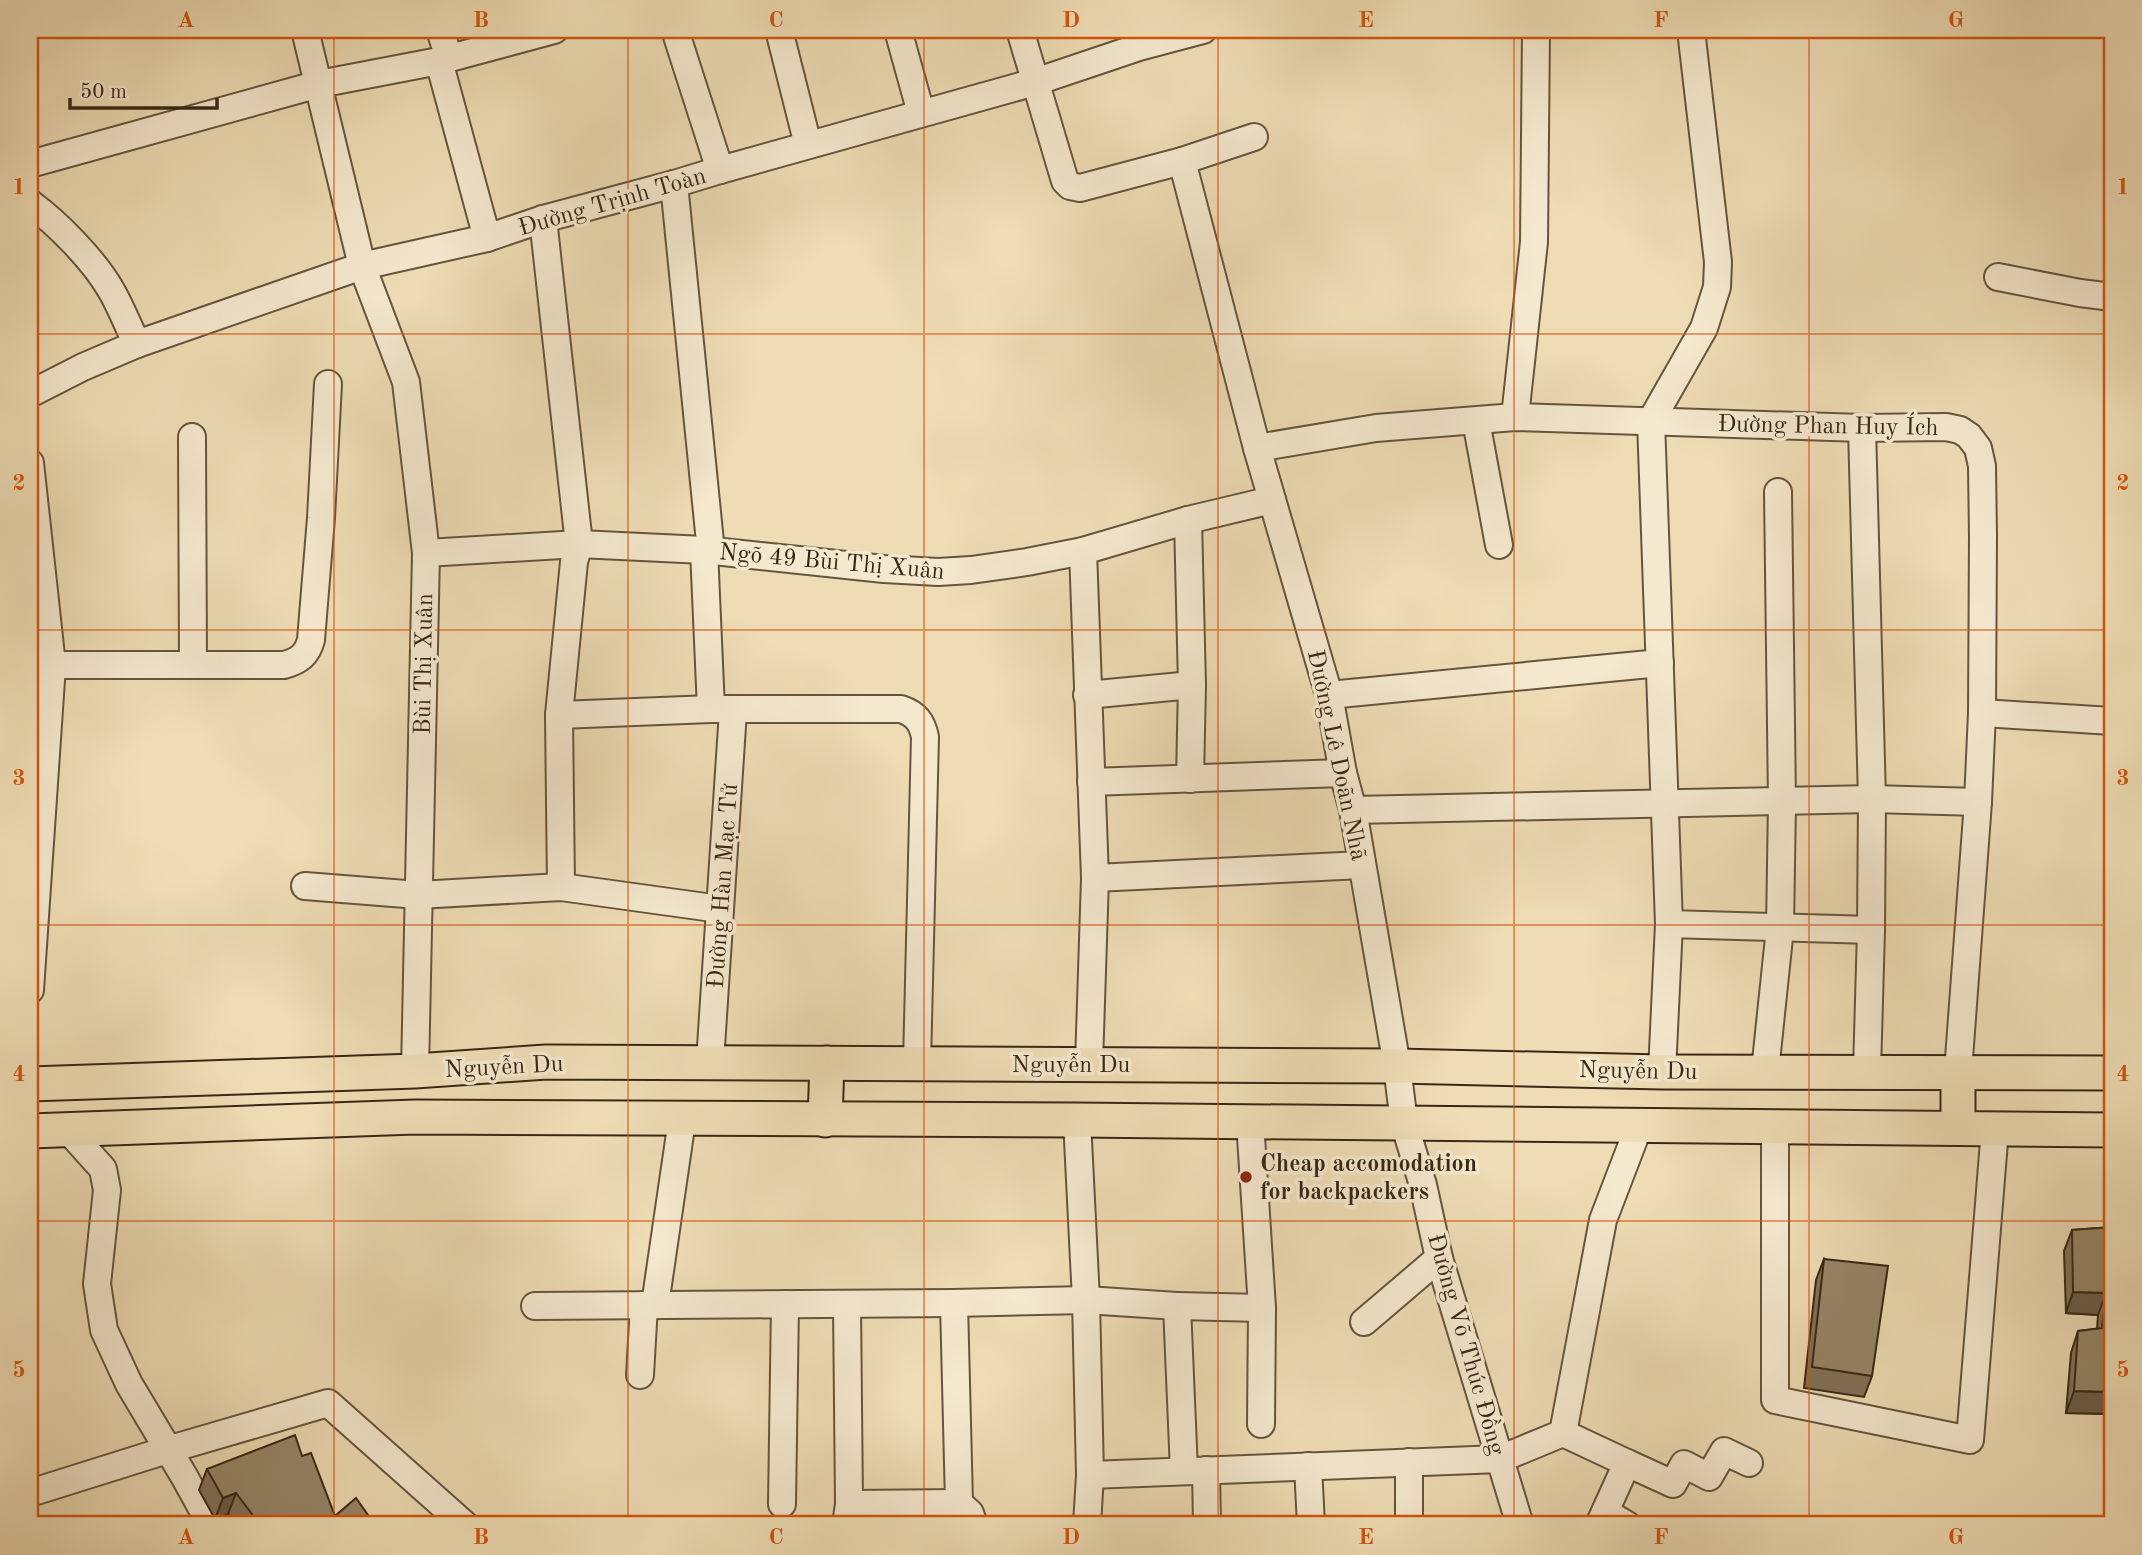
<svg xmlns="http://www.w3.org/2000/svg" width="2142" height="1555" viewBox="0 0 2142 1555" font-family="'Old Standard TT',serif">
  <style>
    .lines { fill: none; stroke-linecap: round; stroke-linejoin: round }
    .minor-casing { stroke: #65553d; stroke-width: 30 }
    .major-casing { stroke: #372815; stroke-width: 37 }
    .minor { stroke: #f4e8ce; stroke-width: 26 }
    .major { stroke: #eedcb4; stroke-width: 33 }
    .wall { fill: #817359; stroke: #372815; stroke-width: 2 }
    .shaded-wall { fill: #695e49; stroke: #372815; stroke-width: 2 }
    .building { fill: #968668; stroke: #372815; stroke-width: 2 }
    .grid { fill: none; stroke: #d6540d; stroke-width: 2; stroke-opacity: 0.55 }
    .poi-dot { fill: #8f2418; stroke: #f4e8ce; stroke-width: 2.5 }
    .labels { text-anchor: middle; stroke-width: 7; stroke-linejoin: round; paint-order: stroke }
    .street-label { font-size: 24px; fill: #372815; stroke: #f4e8ce }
    .poi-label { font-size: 24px; font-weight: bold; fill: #372815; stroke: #f4e8ce; text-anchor: start }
    .neatline { fill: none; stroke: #d6540d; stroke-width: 2.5 }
    .grid-label { font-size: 23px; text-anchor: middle; font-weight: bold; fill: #d6540d }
  </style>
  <rect width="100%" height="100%" fill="#eedcb4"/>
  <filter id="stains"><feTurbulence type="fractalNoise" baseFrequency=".00286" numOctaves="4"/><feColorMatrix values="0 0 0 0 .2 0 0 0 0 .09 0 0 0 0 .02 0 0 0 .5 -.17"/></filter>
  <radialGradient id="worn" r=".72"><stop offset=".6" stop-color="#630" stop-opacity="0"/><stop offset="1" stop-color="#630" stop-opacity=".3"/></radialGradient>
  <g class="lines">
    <defs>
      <g id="minor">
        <polyline points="305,30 362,266 406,382 426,553 415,1071"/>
        <polyline points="440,30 449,58"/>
        <polyline points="675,30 720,170"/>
        <polyline points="779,30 808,145"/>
        <polyline points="898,30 921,113"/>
        <polyline points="1020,30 1065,181 1070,186 1080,188 1182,161 1254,137"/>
        <polyline points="439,61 487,238"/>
        <polyline points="1182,161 1257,448 1329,695 1343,773 1353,810 1397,1066 1404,1123 1423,1185 1439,1258 1520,1525"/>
        <polyline points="30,164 319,84 439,61 554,30"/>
        <polyline points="674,184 711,552"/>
        <path d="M30,203C58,224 93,259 111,290C121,307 128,326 137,344"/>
        <polyline points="543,219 579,544 574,562 559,715 561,887"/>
        <polyline points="1998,277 2080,293 2112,297"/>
        <polyline points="30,394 83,367 137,344 362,266 487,238 543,219 674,184 720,170 1035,82 1139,47 1203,30"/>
        <polyline points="1515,417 1534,242 1536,30"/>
        <polyline points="1476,421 1499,545"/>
        <polyline points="1862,428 1872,799 1871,930 1867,1071"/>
        <polyline points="192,437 193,664"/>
        <polyline points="1257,448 1376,428 1515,417 1862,428 1946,427 1960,430 1969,436 1978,448 1982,466 1983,537 1982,713 1978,802 1958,1072"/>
        <polyline points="30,463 52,665 30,990"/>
        <polyline points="1188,520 1192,685 1190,779"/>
        <polyline points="704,550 711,709"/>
        <polyline points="1083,551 1095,878 1089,1064"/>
        <polyline points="426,553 579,544 704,550 884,569 938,572 971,570 1027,562 1083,551 1188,520 1272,500"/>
        <path d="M30,665H284C299,661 307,655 311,640L321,518L328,384"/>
        <polyline points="1087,695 1192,685"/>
        <polyline points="1329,695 1660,663"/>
        <polyline points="1982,713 2112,721"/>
        <path d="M559,715L711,709H901C916,714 922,722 925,737L917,1063"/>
        <polyline points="1091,782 1343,773"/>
        <polyline points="1353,810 1872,799 1978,802"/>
        <polyline points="1095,878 1362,865"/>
        <polyline points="305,886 418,895 561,887 720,909"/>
        <polyline points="1669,924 1871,930"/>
        <polyline points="710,1062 733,711"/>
        <polyline points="1765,1071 1780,928 1782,802 1778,492"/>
        <polyline points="1662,1072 1669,924 1651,421 1704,328 1717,287 1718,262 1691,30"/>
        <polyline points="1077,1120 1086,1300 1090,1475 1087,1525"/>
        <polyline points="1250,1121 1262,1308 1261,1424"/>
        <polyline points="1775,1127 1775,1400 1970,1440 1995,1129"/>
        <polyline points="67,1129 103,1169 107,1190 97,1284 104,1330 129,1384 184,1476 211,1525"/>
        <polyline points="954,1303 959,1503"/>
        <polyline points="655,1305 682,1120"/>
        <polyline points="535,1306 954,1303 1086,1300 1177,1306 1184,1471"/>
        <polyline points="1177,1306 1262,1308"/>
        <polyline points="1364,1322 1439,1258"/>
        <polyline points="640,1375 644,1305"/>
        <polyline points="1563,1433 1603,1220 1639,1126"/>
        <polyline points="1409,1462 1409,1525"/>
        <polyline points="1627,1463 1673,1484 1684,1464 1709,1477 1724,1451 1749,1463"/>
        <polyline points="1308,1466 1311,1525"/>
        <polyline points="1206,1470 1207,1525"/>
        <polyline points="1090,1475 1500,1459 1563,1433 1627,1463 1599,1525"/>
        <polyline points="30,1493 167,1450 328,1403 465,1525"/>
        <polyline points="782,1504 785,1304"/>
        <polyline points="849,1504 959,1503 970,1513 974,1525"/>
        <polyline points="1605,1512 1627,1525"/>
        <polyline points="846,1525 849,1504 847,1304"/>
      </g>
      <g id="major">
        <polyline points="30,1084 415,1071 546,1062 1397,1066 1662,1072 2112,1073"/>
        <polyline points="825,1120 827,1063"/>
        <polyline points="1958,1128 1958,1072"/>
        <polyline points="30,1131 415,1117 1077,1120 2112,1130"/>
      </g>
    </defs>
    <!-- minor casing -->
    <use href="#minor" class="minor-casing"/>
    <!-- major casing -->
    <use href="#major" class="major-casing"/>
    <!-- minor -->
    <use href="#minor" class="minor"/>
    <!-- major -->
    <use href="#major" class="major"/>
  </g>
  <!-- wall -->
  <g class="wall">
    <polygon points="2112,1227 2112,1414 2066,1413 2071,1353 2078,1331 2097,1329 2098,1315 2066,1313 2064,1251 2072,1230"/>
    <polygon points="1824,1259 1872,1376 1864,1397 1804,1388 1816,1280"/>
    <polygon points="302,1456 335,1516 375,1525 237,1525 228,1514 215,1519 199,1490 207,1469"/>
  </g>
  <!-- shaded-wall -->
  <g class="shaded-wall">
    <polygon points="2073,1292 2106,1293 2098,1315 2066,1313"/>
    <polygon points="2074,1391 2112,1392 2112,1414 2066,1413"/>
    <polygon points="236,1493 228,1514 215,1519 223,1498"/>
  </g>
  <!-- building -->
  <g class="building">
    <polygon points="2112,1227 2112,1392 2074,1391 2078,1331 2102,1328 2106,1293 2073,1292 2072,1230"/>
    <polygon points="1824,1259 1888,1266 1872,1376 1812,1367"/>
    <polygon points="295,1435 302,1456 311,1453 335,1516 356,1498 375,1525 260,1525 236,1493 223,1498 207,1469"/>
  </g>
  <!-- grid -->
  <path class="grid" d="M334,30V1525M628,30V1525M924,30V1525M1218,30V1525M1514,30V1525M1809,30V1525M30,334H2112M30,630H2112M30,925H2112M30,1221H2112"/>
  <!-- markers -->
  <circle class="poi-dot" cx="1246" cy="1177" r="7"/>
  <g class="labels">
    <!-- street labels -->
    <g class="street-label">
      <text transform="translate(612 201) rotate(-16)" y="8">Đường Trịnh Toàn</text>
      <text transform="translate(1828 425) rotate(1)" y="8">Đường Phan Huy Ích</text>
      <text transform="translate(832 561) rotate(5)" y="8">Ngõ 49 Bùi Thị Xuân</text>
      <text transform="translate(423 664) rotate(-89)" y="8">Bùi Thị Xuân</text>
      <text transform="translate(1338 755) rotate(78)" y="8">Đường Lê Doãn Nhã</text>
      <text transform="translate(722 886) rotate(-86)" y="8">Đường Hàn Mạc Tử</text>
      <text x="1071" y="1072">Nguyễn Du</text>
      <text transform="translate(504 1066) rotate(-3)" y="8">Nguyễn Du</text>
      <text transform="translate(1638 1070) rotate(1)" y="8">Nguyễn Du</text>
      <text transform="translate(1467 1344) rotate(74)" y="8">Đường Võ Thúc Đồng</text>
    </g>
    <!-- poi labels -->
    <g class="poi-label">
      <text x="1260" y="1171">Cheap accomodation<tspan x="1260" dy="28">for backpackers</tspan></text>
    </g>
  </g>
  <!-- margin -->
  <rect width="2142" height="1555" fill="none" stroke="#eedcb4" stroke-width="77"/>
  <!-- scale -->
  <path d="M70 98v10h147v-10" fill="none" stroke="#372815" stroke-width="3.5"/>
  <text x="80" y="98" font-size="21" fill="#372815" stroke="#f4e8ce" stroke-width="5" paint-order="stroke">50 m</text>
  <rect x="38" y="38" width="2066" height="1478" class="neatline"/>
  <g class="grid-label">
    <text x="186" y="27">A</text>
    <text x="481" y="27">B</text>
    <text x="776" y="27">C</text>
    <text x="1071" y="27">D</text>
    <text x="1366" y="27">E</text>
    <text x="1661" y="27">F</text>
    <text x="1956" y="27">G</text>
    <text x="19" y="194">1</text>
    <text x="2123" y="194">1</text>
    <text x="19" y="490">2</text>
    <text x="2123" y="490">2</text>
    <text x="19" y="785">3</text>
    <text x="2123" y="785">3</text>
    <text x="19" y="1081">4</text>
    <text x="2123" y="1081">4</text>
    <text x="19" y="1377">5</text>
    <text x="2123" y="1377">5</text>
    <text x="186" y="1544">A</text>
    <text x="481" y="1544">B</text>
    <text x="776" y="1544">C</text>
    <text x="1071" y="1544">D</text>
    <text x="1366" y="1544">E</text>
    <text x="1661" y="1544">F</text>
    <text x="1956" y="1544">G</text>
  </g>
  <rect width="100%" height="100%" filter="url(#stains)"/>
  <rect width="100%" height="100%" fill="url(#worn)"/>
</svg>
